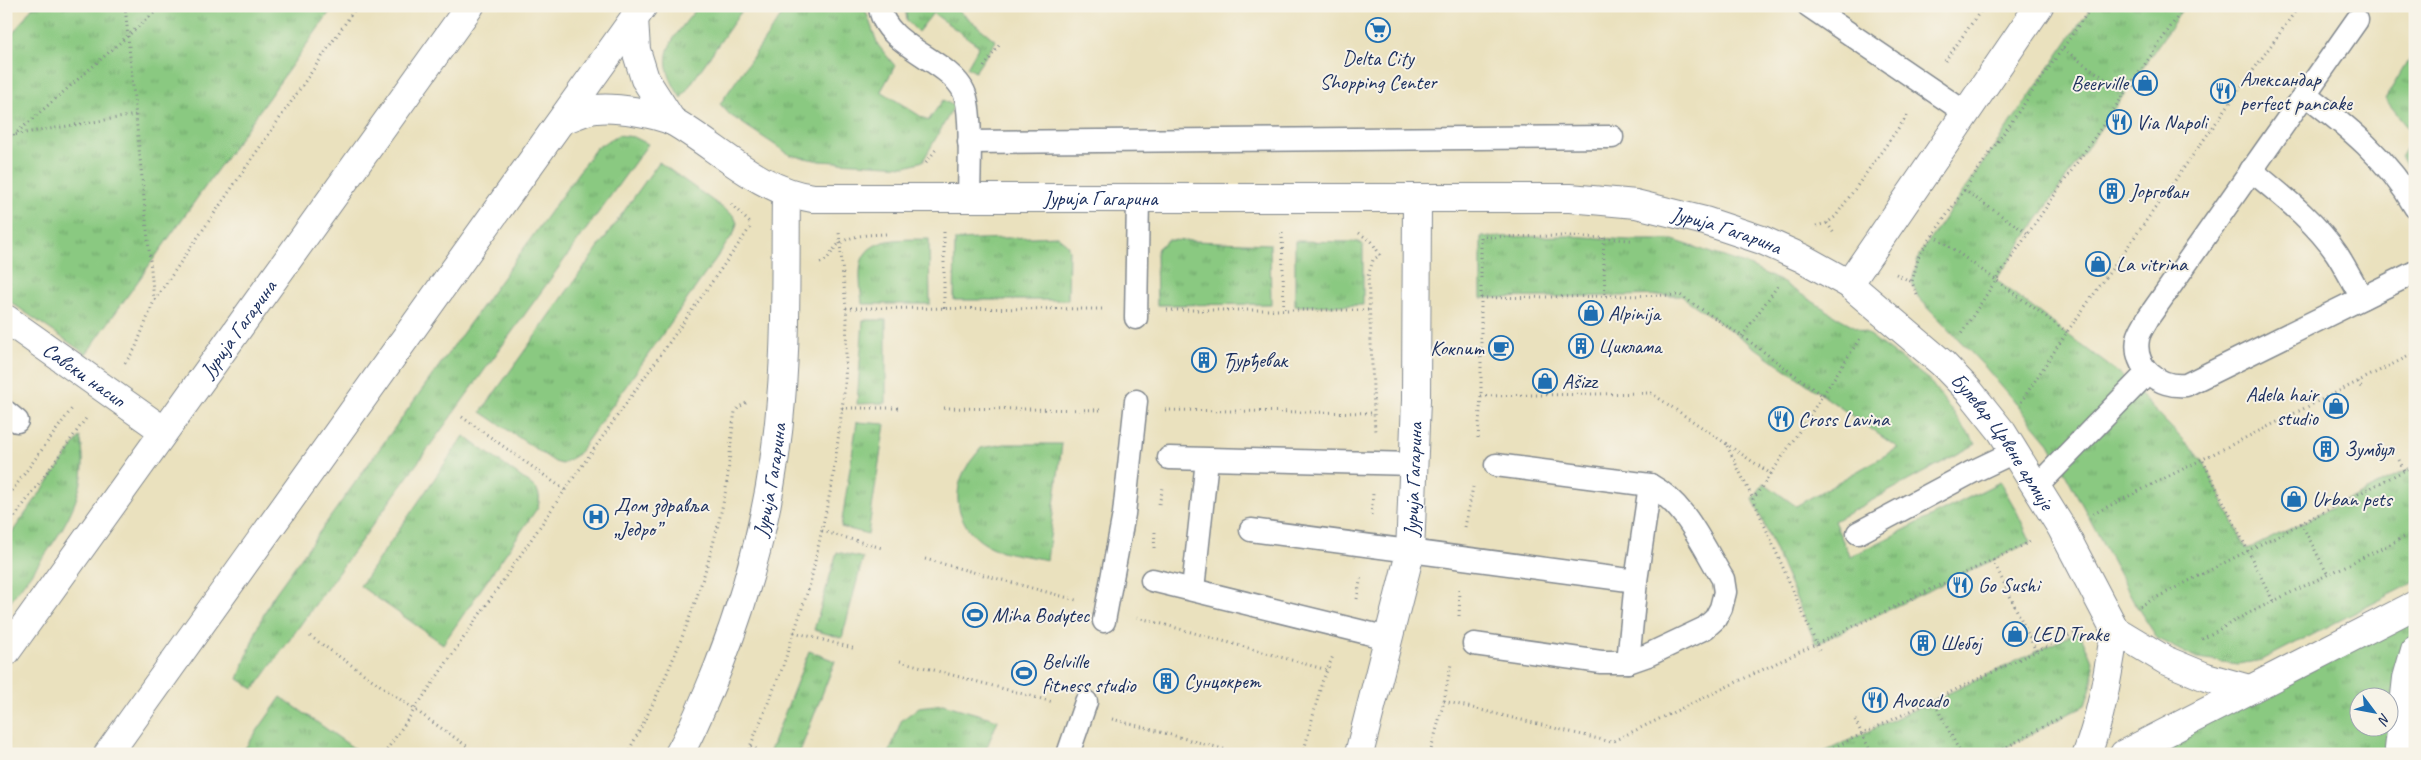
<svg xmlns="http://www.w3.org/2000/svg" width="2421" height="760" viewBox="0 0 2421 760" font-family="Caveat,sans-serif">
  <style>
    .grass { fill: url(#grass-tufts); stroke: #527c70; fill-rule: evenodd }
    .lines { fill: none; stroke-linecap: round; stroke-linejoin: round }
    .lane-casing { stroke: #82888e; stroke-width: 25 }
    .street-casing { stroke: #82888e; stroke-width: 30 }
    .secondary-casing { stroke: #82888e; stroke-width: 30 }
    .path { stroke: #82888e; stroke-width: 3; stroke-dasharray: 1 4; stroke-linecap: butt }
    .lane { stroke: #fff; stroke-width: 22 }
    .street { stroke: #fff; stroke-width: 28 }
    .secondary { stroke: #fff; stroke-width: 28 }
    .labels { text-anchor: middle; stroke-width: 4; stroke-linejoin: round; paint-order: stroke }
    .poi-label { font-size: 21px; fill: #1b2f5e; stroke: #f7f3e8; text-anchor: start }
    .street-label { font-size: 21px; fill: #1b2f5e; stroke: #f7f3e8 }
  </style>
  <defs>
    <pattern id="grass-tufts" width="24" height="20" patternUnits="userSpaceOnUse" patternTransform="scale(1.25)"><rect width="24" height="20" fill="#8ac981"/><path d="M3 7l-1-3M5 7V3M7 7l1-3M15 17l-1-3M17 17v-4M19 17l1-3" fill="none" stroke="#70a46d"/></pattern>
  </defs>
  <rect width="100%" height="100%" fill="#f7f3e8"/>
  <filter id="ink" filterUnits="userSpaceOnUse"><feTurbulence type="fractalNoise" baseFrequency=".02" numOctaves="2"/><feDisplacementMap in="SourceGraphic" scale="10" xChannelSelector="R" yChannelSelector="G"/><feConvolveMatrix kernelMatrix="1 2 1 2 8 2 1 2 1" color-interpolation-filters="sRGB"/></filter>
  <filter id="wash" filterUnits="userSpaceOnUse"><feTurbulence type="fractalNoise" baseFrequency=".0096" numOctaves="4" result="noise"/><feDisplacementMap in="SourceGraphic" scale="20" xChannelSelector="R" yChannelSelector="G"/><feGaussianBlur stdDeviation="1.12" result="paint"/><feColorMatrix in="noise" values="0 0 0 0 0 0 0 0 0 0 0 0 0 0 0 0 0 1.4 0 .05"/><feComposite in="paint" operator="in"/></filter>
  <g filter="url(#wash)">
    <rect width="100%" height="100%" fill="#eae1be"/>
    <!-- grass -->
    <g class="grass">
      <polygon points="33,6 334,6 86,354 6,299 6,43"/>
      <path d="M698,6H745L681,98C652,53 671,43 698,6Z"/>
      <polygon points="788,6 864,6 878,45 895,66 881,91 928,121 943,100 954,106 923,161 906,166 820,161 790,155 730,115 720,104"/>
      <polygon points="905,6 953,6 996,41 975,72 967,67 979,46 933,13 918,32 907,21"/>
      <polygon points="2092,6 2185,6 1996,280 2121,375 2203,461 2247,550 2415,467 2415,582 2262,660 2239,664 2197,659 2158,639 2137,607 2049,443 1986,368 1918,297 1912,282 1919,255"/>
      <polygon points="2409,59 2415,65 2415,175 2400,157 2414,135 2385,99"/>
      <polygon points="618,135 634,137 648,144 254,689 238,679 259,624 272,598 596,148"/>
      <polygon points="659,162 734,216 737,223 734,233 578,454 562,464 555,462 481,412"/>
      <polygon points="1057,236 1067,244 1069,250 1068,300 954,300 955,240"/>
      <polygon points="1571,236 1628,240 1673,240 1745,264 1780,281 1839,318 1865,332 1929,380 1976,444 1834,521 1850,557 2000,482 2016,510 2031,542 1816,644 1753,499 1764,483 1796,506 1898,448 1680,295 1481,298 1481,237"/>
      <path d="M929,239L930,304H862C861,291 858,272 862,260C871,235 908,240 929,239Z"/>
      <polygon points="1168,240 1270,244 1271,304 1157,305 1156,254 1158,248"/>
      <polygon points="1295,241 1358,242 1363,245 1363,305 1295,306"/>
      <polygon points="863,320 886,320 886,403 857,404"/>
      <polygon points="857,422 885,424 868,534 841,527"/>
      <path d="M464,436L529,483C539,490 541,495 538,507L443,644L360,586Z"/>
      <path d="M80,437C97,502 41,558 6,607V541Z"/>
      <path d="M1005,444H1062L1047,560C1030,556 1005,554 991,547C961,533 949,499 965,470C969,462 976,455 981,448Z"/>
      <polygon points="837,552 863,558 842,638 814,630"/>
      <path d="M2415,605V741L2390,754H2124ZM2358,698H2388V728H2358Z"/>
      <path d="M2078,632C2096,665 2098,668 2085,705L1994,754H1820Z"/>
      <polygon points="809,651 835,661 799,754 775,754 770,751"/>
      <polygon points="281,697 362,754 241,754"/>
      <polygon points="943,704 998,720 984,754 889,754 901,721 919,707"/>
    </g>
  </g>
  <g filter="url(#ink)">
    <g class="lines">
      <defs>
        <g id="lane">
          <path d="M880,6C882,45 950,60 964,92C973,111 969,175 969,199"/>
          <polyline points="1809,6 1966,113"/>
          <path d="M2357,20L2148,318C2145,324 2139,332 2138,339C2133,368 2159,388 2186,385L2415,272"/>
          <path d="M2305,94C2347,126 2389,160 2415,207"/>
          <polyline points="969,142 1612,137"/>
          <path d="M2251,170C2281,195 2315,221 2337,254C2346,268 2354,284 2362,298"/>
          <polyline points="1136,318 1138,199"/>
          <polyline points="6,412 17,421"/>
          <polyline points="1169,458 1414,464"/>
          <polyline points="2037,486 2147,373"/>
          <polyline points="1251,530 1636,581"/>
          <polyline points="1858,533 1972,472 2016,451"/>
          <polyline points="1152,580 1388,638"/>
          <polyline points="1193,589 1207,460"/>
          <polyline points="1104,621 1124,514 1136,401"/>
          <path d="M1474,644L1601,662H1628L1648,655L1705,628L1715,619L1721,608L1725,592L1723,579C1702,545 1686,504 1650,485L1496,465"/>
          <polyline points="1628,662 1636,581 1650,485"/>
          <polyline points="1068,754 1086,702"/>
        </g>
        <g id="street">
          <polyline points="634,18 636,50 645,79 672,121"/>
          <path id="s1" d="M563,120C574,116 585,110 596,109C615,107 657,113 674,122C719,148 759,191 813,198H1570L1636,204L1705,221L1762,240L1802,258L1849,284L1942,363L1970,392L2002,432L2061,527L2115,630L2165,660L2206,677L2249,689"/>
          <polyline points="1849,284 2039,6"/>
          <path id="s2" d="M6,319L164,431"/>
          <path id="s3" d="M679,754C695,726 706,697 718,668C752,582 774,492 781,400C787,331 785,261 786,192"/>
          <path id="s4" d="M1359,754L1410,553L1416,400L1417,199"/>
          <path d="M2087,754C2102,714 2108,672 2115,630"/>
        </g>
        <g id="secondary">
          <path id="s5" d="M6,652L470,6"/>
          <polyline points="2399,749 2407,678 2415,650"/>
          <polyline points="108,754 643,6"/>
          <polyline points="2124,754 2415,605"/>
        </g>
      </defs>
      <!-- lane casing -->
      <use href="#lane" class="lane-casing"/>
      <!-- street casing -->
      <use href="#street" class="street-casing"/>
      <!-- secondary casing -->
      <use href="#secondary" class="secondary-casing"/>
      <!-- path -->
      <g class="path">
        <polyline points="125,6 154,300"/>
        <polyline points="2063,49 2125,93"/>
        <polyline points="1945,61 1984,6"/>
        <polyline points="984,67 1000,44"/>
        <polyline points="2130,84 2136,88"/>
        <polyline points="6,136 136,115"/>
        <polyline points="6,142 162,6"/>
        <polyline points="926,163 937,148"/>
        <polyline points="1964,190 2027,233"/>
        <polyline points="731,204 751,224"/>
        <polyline points="1827,223 1835,235"/>
        <polyline points="1816,226 1827,223 1835,217 1909,113"/>
        <polyline points="1282,233 1284,310"/>
        <polyline points="1359,233 1372,242 1380,255 1373,260 1368,276 1375,433"/>
        <polyline points="1933,235 1996,280 1961,334"/>
        <polyline points="1603,238 1605,297"/>
        <path d="M820,263C830,260 831,250 839,244C852,234 871,235 886,234"/>
        <polyline points="1896,274 1912,282"/>
        <polyline points="1917,295 1912,282 1919,255 2092,6"/>
        <polyline points="1481,298 1680,295 1742,336 1822,395"/>
        <polyline points="846,308 1105,309"/>
        <polyline points="944,308 944,232"/>
        <polyline points="1167,310 1369,310"/>
        <polyline points="2067,332 1996,280 2185,6"/>
        <polyline points="1742,336 1779,284"/>
        <polyline points="125,363 135,349 154,301 357,6"/>
        <polyline points="2358,382 2362,389"/>
        <polyline points="1481,396 1651,393 1771,474 1753,499 1819,650"/>
        <polyline points="2021,402 2067,332 2299,6"/>
        <polyline points="842,408 898,408"/>
        <polyline points="944,408 1104,410"/>
        <polyline points="1165,410 1374,413"/>
        <polyline points="462,417 565,490"/>
        <polyline points="1478,438 1481,396 1481,237 1571,236 1631,240"/>
        <polyline points="1727,446 1753,499"/>
        <polyline points="2399,460 2404,470"/>
        <polyline points="2203,461 2273,601"/>
        <polyline points="1771,474 1861,337"/>
        <polyline points="6,499 73,407"/>
        <polyline points="1159,504 1163,488"/>
        <polyline points="2093,514 2415,353"/>
        <polyline points="1371,515 1373,494"/>
        <polyline points="2301,523 2328,575"/>
        <polyline points="1465,527 1473,487"/>
        <polyline points="6,529 87,417"/>
        <polyline points="822,531 882,548"/>
        <polyline points="1154,548 1155,532"/>
        <polyline points="925,559 1076,600"/>
        <polyline points="1993,560 2036,651"/>
        <polyline points="1357,599 1361,576"/>
        <polyline points="2140,606 2415,465"/>
        <polyline points="1459,616 1460,590"/>
        <polyline points="1137,617 1327,670"/>
        <polyline points="794,632 856,649"/>
        <polyline points="310,636 468,747"/>
        <polyline points="2202,639 2247,614 2415,532"/>
        <polyline points="900,661 1053,702"/>
        <polyline points="1933,700 1961,754"/>
        <polyline points="1444,701 1611,742 2030,542"/>
        <polyline points="1112,719 1242,754"/>
        <polyline points="1855,720 1872,754"/>
        <polyline points="751,746 764,754"/>
        <polyline points="384,754 565,490 750,228"/>
        <path d="M627,754C672,671 704,591 724,499C730,470 730,440 735,412L739,407L746,403"/>
        <polyline points="747,754 782,669 810,584 833,479 845,385 847,318 839,232"/>
        <polyline points="1303,754 1322,682 1333,656"/>
        <polyline points="1430,754 1444,701 1451,664"/>
        <polyline points="1820,754 2077,632"/>
        <polyline points="1994,754 2063,716"/>
      </g>
      <!-- lane -->
      <use href="#lane" class="lane"/>
      <!-- street -->
      <use href="#street" class="street"/>
      <!-- secondary -->
      <use href="#secondary" class="secondary"/>
    </g>
  </g>
  <!-- icons -->
  <defs>
    <symbol id="supermarket-ring" viewBox="-11 -11 22 22"><circle r="9.5" fill="#f7f3e8" stroke="#1f6fb2" stroke-width="1.5"/><path d="M-6-5.5h2.5l.6 2H6L4.5 2H-2.5L-4.4-4H-6ZM-1.5 3.2a1.3 1.3 0 1 0 .1 0ZM3 3.2a1.3 1.3 0 1 0 .1 0Z" fill="#1f6fb2"/></symbol>
    <symbol id="shop-ring" viewBox="-11 -11 22 22"><circle r="9.5" fill="#f7f3e8" stroke="#1f6fb2" stroke-width="1.5"/><path d="M-5-2.5h2.3a2.7 3.5 0 0 1 5.4 0H5L5.5 6h-11ZM-1.5-2.5h3a1.5 2.3 0 0 0-3 0Z" fill="#1f6fb2"/></symbol>
    <symbol id="restaurant-ring" viewBox="-11 -11 22 22"><circle r="9.5" fill="#f7f3e8" stroke="#1f6fb2" stroke-width="1.5"/><path d="M-5-6h1v4h1v-4h1v4h1v-4h1v5L-1.5 .5V6h-2V.5L-5-1ZM5-6V6H3V1.5H1.5Q1.5-4 5-6Z" fill="#1f6fb2"/></symbol>
    <symbol id="building-ring" viewBox="-11 -11 22 22"><circle r="9.5" fill="#f7f3e8" stroke="#1f6fb2" stroke-width="1.5"/><path d="M-4-6H4V6H1V3H-1V6H-4ZM-2.5-4.3h1.7v1.8h-1.7ZM.8-4.3h1.7v1.8H.8ZM-2.5-1h1.7V.8h-1.7ZM.8-1h1.7V.8H.8Z" fill="#1f6fb2"/></symbol>
    <symbol id="cafe-ring" viewBox="-11 -11 22 22"><circle r="9.5" fill="#f7f3e8" stroke="#1f6fb2" stroke-width="1.5"/><path d="M-5.5-4.5H6V0H3Q3 3.5 0 3.5H-2.5Q-5.5 3.5-5.5 0ZM3-3.2v2h1.7v-2ZM-6 4.5H4V6H-6Z" fill="#1f6fb2"/></symbol>
    <symbol id="hospital-ring" viewBox="-11 -11 22 22"><circle r="9.5" fill="#f7f3e8" stroke="#1f6fb2" stroke-width="1.5"/><path d="M-5-5h3v3.5h4V-5h3V5h-3V1.5h-4V5h-3Z" fill="#1f6fb2"/></symbol>
    <symbol id="stadium-ring" viewBox="-11 -11 22 22"><circle r="9.5" fill="#f7f3e8" stroke="#1f6fb2" stroke-width="1.5"/><path d="M0-5a6.5 5 0 1 0 0 10a6.5 5 0 1 0 0-10ZM-3.5-1.8h7v3.6h-7Z" fill="#1f6fb2"/></symbol>
  </defs>
  <g fill-rule="evenodd">
    <use href="#supermarket-ring" x="1364" y="16" width="28" height="28"/>
    <use href="#shop-ring" x="2131" y="69" width="28" height="28"/>
    <use href="#restaurant-ring" x="2209" y="77" width="28" height="28"/>
    <use href="#restaurant-ring" x="2105" y="108" width="28" height="28"/>
    <use href="#building-ring" x="2098" y="177" width="28" height="28"/>
    <use href="#shop-ring" x="2084" y="250" width="28" height="28"/>
    <use href="#shop-ring" x="1577" y="299" width="28" height="28"/>
    <use href="#building-ring" x="1567" y="332" width="28" height="28"/>
    <use href="#cafe-ring" x="1487" y="334" width="28" height="28"/>
    <use href="#building-ring" x="1190" y="346" width="28" height="28"/>
    <use href="#shop-ring" x="1531" y="367" width="28" height="28"/>
    <use href="#shop-ring" x="2322" y="392" width="28" height="28"/>
    <use href="#restaurant-ring" x="1767" y="405" width="28" height="28"/>
    <use href="#building-ring" x="2312" y="435" width="28" height="28"/>
    <use href="#shop-ring" x="2280" y="485" width="28" height="28"/>
    <use href="#hospital-ring" x="582" y="503" width="28" height="28"/>
    <use href="#restaurant-ring" x="1946" y="571" width="28" height="28"/>
    <use href="#stadium-ring" x="961" y="601" width="28" height="28"/>
    <use href="#shop-ring" x="2001" y="620" width="28" height="28"/>
    <use href="#building-ring" x="1909" y="629" width="28" height="28"/>
    <use href="#stadium-ring" x="1010" y="659" width="28" height="28"/>
    <use href="#building-ring" x="1152" y="667" width="28" height="28"/>
    <use href="#restaurant-ring" x="1861" y="686" width="28" height="28"/>
  </g>
  <g class="labels">
    <!-- poi labels -->
    <g class="poi-label">
      <text x="1378" y="65" text-anchor="middle">Delta City<tspan x="1378" dy="24">Shopping Center</tspan></text>
      <text x="2240" y="86">Александар<tspan x="2240" dy="24">perfect pancake</tspan></text>
      <text x="2128" y="90" text-anchor="end">Beerville</text>
      <text x="2136" y="129">Via Napoli</text>
      <text x="2130" y="198">Јоргован</text>
      <text x="2116" y="271">La vitrina</text>
      <text x="1608" y="320">Alpinija</text>
      <text x="1598" y="353">Циклама</text>
      <text x="1484" y="355" text-anchor="end">Кокпит</text>
      <text x="1222" y="367">Ђурђевак</text>
      <text x="1562" y="388">Ašizz</text>
      <text x="2318" y="401" text-anchor="end">Adela hair<tspan x="2318" dy="24">studio</tspan></text>
      <text x="1798" y="426">Cross Lavina</text>
      <text x="2344" y="456">Зумбул</text>
      <text x="2312" y="506">Urban pets</text>
      <text x="614" y="512">Дом здравља<tspan x="614" dy="24">„Једро”</tspan></text>
      <text x="1978" y="592">Go Sushi</text>
      <text x="992" y="622">Miha Bodytec</text>
      <text x="2032" y="641">LED Trake</text>
      <text x="1940" y="650">Шебој</text>
      <text x="1042" y="668">Belville<tspan x="1042" dy="24">fitness studio</tspan></text>
      <text x="1184" y="688">Сунцокрет</text>
      <text x="1892" y="707">Avocado</text>
    </g>
    <!-- street labels -->
    <g class="street-label">
      <text dy="7" stroke="none"><textPath href="#s1" startOffset="562">Јурија Гагарина</textPath></text>
      <text dy="7" stroke="none"><textPath href="#s1" startOffset="1192">Јурија Гагарина</textPath></text>
      <text dy="7" stroke="none"><textPath href="#s5" startOffset="398">Јурија Гагарина</textPath></text>
      <text dy="7" stroke="none"><textPath href="#s2" startOffset="96">Савски насип</textPath></text>
      <text dy="7" stroke="none"><textPath href="#s1" startOffset="1548">Булевар Црвене армије</textPath></text>
      <text dy="7" stroke="none"><textPath href="#s3" startOffset="290">Јурија Гагарина</textPath></text>
      <text dy="7" stroke="none"><textPath href="#s4" startOffset="281">Јурија Гагарина</textPath></text>
    </g>
  </g>
  <!-- margin -->
  <rect width="2421" height="760" fill="none" stroke="#f7f3e8" stroke-width="25"/>
  <!-- north arrow -->
  <g transform="translate(2374 712) rotate(122)"><circle r="24" fill="#f7f3e8" stroke="#9fa5b1"/>
  <path d="M0-4L9 19L0 12L-9 19Z" fill="#1f6fb2"/>
  <text y="-8" font-size="14" font-weight="bold" text-anchor="middle" fill="#1b2f5e">N</text>
  </g>
</svg>
